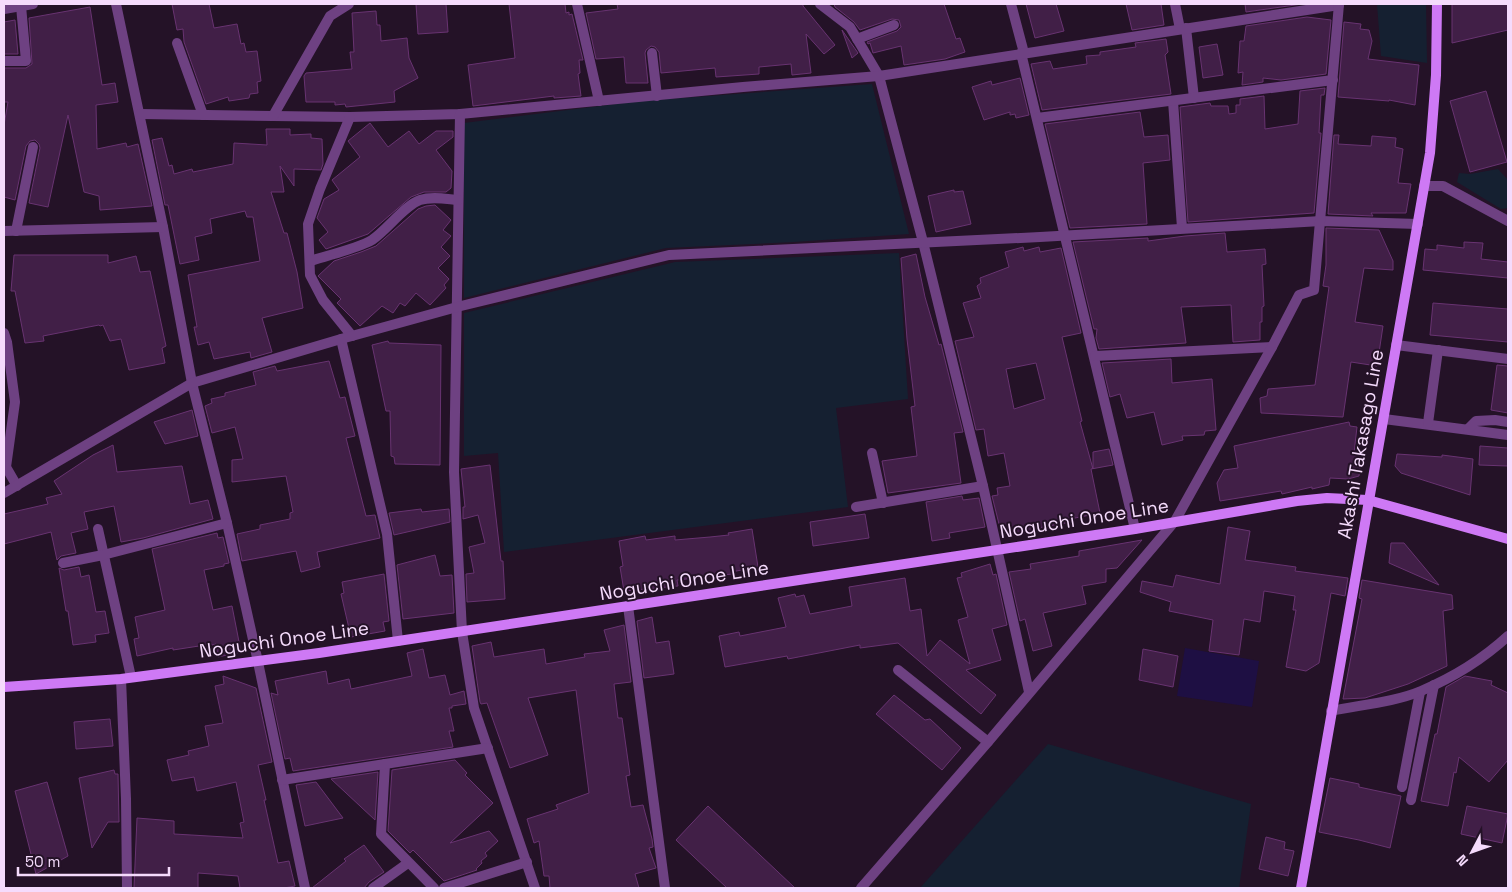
<svg xmlns="http://www.w3.org/2000/svg" width="1512" height="892" viewBox="0 0 1512 892" font-family="'Space Grotesk',sans-serif">
  <style>
    .green { fill: #152031 }
    .water { fill: #1e0f43 }
    .building { fill: #411f47; stroke: #683371; fill-rule: evenodd }
    .lines { fill: none; stroke-linecap: round; stroke-linejoin: round }
    .lane { stroke: #6e4182; stroke-width: 10 }
    .street { stroke: #6e4182; stroke-width: 10 }
    .secondary { stroke: #ce79f5; stroke-width: 10 }
    .labels { text-anchor: middle; stroke-width: 4; stroke-linejoin: round; paint-order: stroke }
    .street-label { font-size: 19px; fill: #f5dbfc; stroke: #241227 }
  </style>
  <rect width="100%" height="100%" fill="#241227"/>
  <!-- green -->
  <g class="green">
    <polygon points="1377,4 1426,4 1427,63 1381,56"/>
    <polygon points="872,84 909,234 794,242 666,248 464,298 464,123 640,101"/>
    <polygon points="1498,169 1508,180 1508,208 1501,209 1457,182 1459,173 1470,174"/>
    <polygon points="899,253 908,399 836,408 848,507 504,552 498,453 464,456 464,313 675,262"/>
    <polygon points="1048,744 1251,804 1239,888 920,888"/>
  </g>
  <!-- water -->
  <polygon class="water" points="1185,648 1259,661 1252,707 1177,696"/>
  <!-- building -->
  <g class="building">
    <polygon points="172,4 209,4 214,28 237,24 241,44 244,43 246,52 257,51 261,81 257,82 258,93 250,94 249,98 229,101 228,97 206,104 184,42 183,29 177,30"/>
    <polygon points="416,4 446,4 448,32 418,34"/>
    <polygon points="509,4 565,4 566,13 569,12 569,15 572,14 583,60 579,60 580,73 578,74 581,96 554,98 554,96 473,106 468,65 515,58"/>
    <polygon points="617,4 803,4 803,6 835,45 824,54 806,34 811,73 792,75 791,64 759,67 759,74 716,77 715,68 661,73 659,52 655,47 651,46 646,50 645,53 648,83 626,83 624,57 596,59 586,13 618,9"/>
    <polygon points="834,4 944,4 956,39 960,38 965,52 945,59 904,65 901,46 873,53 870,43 868,44 867,42 897,31 901,27 899,20 892,19 860,30 854,22 835,7"/>
    <polygon points="1026,4 1056,4 1064,31 1035,38"/>
    <polygon points="1126,4 1161,4 1164,25 1132,30"/>
    <polygon points="1245,4 1302,4 1246,12"/>
    <polygon points="1452,4 1508,4 1508,30 1452,43"/>
    <polygon points="90,7 102,85 115,83 118,102 96,105 97,149 126,143 127,147 138,144 152,206 100,210 99,196 84,192 68,115 48,207 29,203 40,148 39,144 35,140 30,141 26,146 15,200 4,197 4,125 8,102 4,102 4,68 26,68 32,64 29,18"/>
    <polygon points="376,11 377,25 380,25 381,41 407,38 409,58 418,78 394,91 395,102 346,107 345,104 335,105 335,102 306,102 304,76 306,73 352,69 350,52 354,52 352,13"/>
    <polygon points="1307,17 1331,20 1326,74 1281,80 1263,78 1263,82 1242,85 1243,72 1238,73 1240,41 1244,41 1246,26"/>
    <polygon points="15,20 18,54 4,54 4,22"/>
    <polygon points="1344,22 1361,24 1360,29 1369,30 1372,41 1368,59 1419,65 1415,105 1389,100 1389,101 1338,97"/>
    <polygon points="842,30 858,53 852,58"/>
    <polygon points="1166,39 1168,52 1165,55 1171,94 1042,110 1031,64 1050,61 1053,69 1087,64 1086,56 1100,55 1100,52 1136,47 1135,43"/>
    <polygon points="1217,44 1223,75 1203,78 1199,47"/>
    <polygon points="1020,78 1029,115 1016,118 1015,114 1010,115 1010,112 984,120 972,87 991,81 992,85"/>
    <polygon points="1325,88 1324,95 1321,95 1319,133 1321,133 1314,213 1188,222 1180,107 1210,103 1211,106 1228,106 1229,114 1236,113 1236,105 1240,105 1240,99 1264,96 1265,129 1298,124 1300,91"/>
    <polygon points="1486,91 1507,162 1470,172 1450,101"/>
    <polygon points="1140,112 1144,137 1168,135 1170,160 1143,163 1147,224 1070,228 1045,124"/>
    <polygon points="370,123 388,147 409,131 419,144 436,131 453,131 453,137 436,150 452,171 451,188 446,192 424,192 411,197 368,234 326,249 319,240 328,232 317,218 324,199 339,190 332,180 360,157 348,141"/>
    <polygon points="266,129 290,129 290,135 311,134 311,138 322,139 323,164 321,170 294,169 294,186 280,166 284,192 271,192 284,233 287,233 297,272 303,308 262,318 272,352 251,358 250,352 214,359 209,342 198,345 194,327 197,327 188,275 260,261 253,217 247,217 245,211 210,219 212,233 195,237 199,260 180,264 168,205 165,205 152,140 162,138 169,166 172,165 174,174 192,169 193,172 233,164 234,143 267,145"/>
    <polygon points="1334,135 1339,135 1338,144 1371,146 1372,136 1396,138 1395,147 1403,149 1398,183 1411,184 1406,213 1371,213 1373,216 1328,214"/>
    <polygon points="954,190 954,192 963,191 971,224 936,232 928,196"/>
    <polygon points="435,205 451,220 443,230 451,236 441,247 450,256 438,268 449,279 444,285 446,288 430,305 416,293 405,306 400,303 393,313 382,306 360,326 337,303 341,299 318,276 334,261 361,252 376,246 418,209 426,206"/>
    <polygon points="1326,228 1379,230 1393,261 1393,270 1364,268 1355,322 1383,326 1377,366 1351,362 1343,417 1261,413 1260,398 1267,396 1268,389 1315,385 1329,287 1323,286 1326,265"/>
    <polygon points="1225,233 1227,252 1265,249 1266,264 1262,265 1264,306 1262,307 1262,322 1260,322 1260,340 1233,342 1231,305 1181,307 1186,343 1099,349 1096,338 1097,329 1094,329 1073,242 1148,238 1148,241 1185,236"/>
    <polygon points="1464,242 1483,243 1481,259 1508,262 1508,278 1423,270 1425,249 1437,250 1437,245 1464,248"/>
    <path d="M1023,247L1024,251L1039,247L1040,252L1061,248L1081,333L1062,337L1082,421L1080,422L1093,469V452L1109,449L1113,465L1091,469L1100,513L1070,519L1071,522L1032,529L1033,532L1006,536L1004,523L999,524L992,496L998,495L997,488L1010,486L1004,453L988,456L984,429L976,430L955,341L974,337L963,303L981,298L977,286L981,283L980,278L1009,267L1005,252ZM1036,363L1045,399L1014,409L1006,369Z"/>
    <polygon points="916,254 925,297 939,345 941,344 963,432 954,433 961,483 888,493 882,461 917,456 911,407 915,406 907,339 901,258"/>
    <polygon points="14,255 108,255 108,263 136,256 140,272 150,271 166,346 162,348 165,363 129,370 121,339 110,341 103,325 100,326 99,325 43,336 44,341 25,343 15,291 11,291"/>
    <polygon points="1433,303 1508,309 1508,342 1430,335"/>
    <polygon points="388,341 389,343 441,345 440,465 395,464 394,457 391,456 390,411 386,411 372,345"/>
    <polygon points="1171,359 1172,383 1212,379 1216,430 1205,431 1204,435 1182,436 1183,440 1162,445 1154,412 1127,418 1120,394 1110,397 1102,363"/>
    <polygon points="329,361 340,398 345,397 355,436 346,438 366,516 375,515 380,538 317,552 320,567 301,572 296,551 242,561 237,534 260,529 260,525 290,519 290,513 293,512 286,476 232,482 232,460 243,459 235,427 212,433 205,406 212,403 211,399 225,396 225,393 256,385 253,372 275,366 277,371"/>
    <polygon points="1497,365 1508,366 1508,413 1491,410"/>
    <polygon points="192,410 198,436 165,444 154,422"/>
    <polygon points="1349,422 1350,426 1357,427 1354,453 1362,454 1359,476 1348,479 1330,478 1329,485 1312,489 1312,487 1282,494 1281,491 1220,501 1217,483 1224,470 1238,468 1234,446"/>
    <polygon points="113,445 117,472 182,466 190,504 208,500 213,519 143,538 121,542 114,506 84,512 88,529 71,533 76,553 61,556 57,560 51,532 4,544 4,514 48,504 46,498 62,494 54,481 93,455"/>
    <polygon points="1480,446 1508,448 1508,466 1479,465"/>
    <polygon points="1397,454 1442,457 1442,455 1473,459 1470,495 1401,473 1395,466"/>
    <polygon points="490,465 501,561 503,561 505,599 467,602 466,574 474,573 469,547 485,543 478,515 463,519 463,507 465,507 461,469"/>
    <polygon points="962,496 963,500 979,498 985,527 949,533 950,538 932,541 926,502"/>
    <polygon points="421,509 422,512 449,509 450,522 394,535 389,513"/>
    <polygon points="865,514 869,538 813,546 810,522"/>
    <polygon points="1228,527 1250,531 1245,560 1296,567 1295,571 1348,578 1345,596 1331,593 1319,663 1306,671 1286,667 1296,610 1293,610 1295,596 1264,591 1260,622 1244,619 1239,655 1209,651 1213,620 1169,611 1171,602 1140,592 1142,581 1173,587 1176,575 1220,584"/>
    <polygon points="752,529 758,567 731,572 732,574 677,580 678,586 624,591 620,567 623,566 619,541 645,536 646,540 675,536 675,540 710,537 729,535 728,533"/>
    <polygon points="217,533 218,538 223,537 229,563 224,564 224,566 204,570 213,610 232,606 241,652 218,657 216,644 212,645 212,644 173,650 173,648 137,656 134,639 139,638 135,617 165,610 152,549"/>
    <polygon points="1142,540 1117,568 1106,569 1106,582 1082,586 1086,604 1043,613 1052,646 1033,651 1025,619 1020,621 1009,572 1031,569 1030,564 1079,556 1079,551"/>
    <polygon points="1391,543 1404,543 1439,585 1389,563"/>
    <polygon points="435,555 440,576 452,575 454,613 403,619 397,565"/>
    <polygon points="990,564 993,575 996,574 1007,625 992,629 1001,660 966,670 996,695 981,714 898,643 860,648 860,645 788,659 787,656 725,667 719,636 739,632 740,636 786,627 778,598 795,594 796,597 804,595 810,614 852,606 849,587 905,578 910,611 921,609 927,656 940,640 970,664 958,620 968,617 957,578 962,577 961,573"/>
    <polygon points="79,567 81,577 89,575 96,612 105,611 109,633 95,635 96,642 73,645 68,611 66,611 59,568 64,570"/>
    <polygon points="384,574 389,621 383,622 385,631 351,637 341,594 344,593 342,582"/>
    <polygon points="1362,580 1452,595 1453,609 1443,611 1447,666 1408,684 1365,698 1343,699 1362,599 1359,598"/>
    <polygon points="652,617 656,643 669,641 674,674 644,678 637,621"/>
    <polygon points="624,625 631,682 614,684 618,718 622,718 630,775 626,776 631,807 643,805 652,839 653,847 649,848 656,868 635,874 639,888 550,888 549,876 544,876 539,841 534,843 527,819 558,809 556,805 589,793 576,690 528,698 548,755 510,768 487,703 481,704 480,702 472,646 491,642 494,657 544,649 546,664 585,657 584,654 610,651 604,630"/>
    <polygon points="423,649 429,678 445,675 450,695 464,691 466,704 452,706 452,708 449,708 454,731 449,731 453,747 293,771 290,758 285,759 271,693 278,695 275,681 326,671 328,684 349,679 351,689 412,676 407,653"/>
    <polygon points="1143,649 1178,656 1173,687 1139,680"/>
    <polygon points="223,676 256,688 272,762 258,765 266,800 264,800 278,863 289,861 295,886 284,888 240,888 238,876 198,873 198,888 134,888 137,818 174,821 174,834 243,838 240,823 244,822 236,782 197,791 194,777 172,781 167,760 189,755 188,751 209,746 205,726 223,723 215,686 224,684"/>
    <polygon points="1465,676 1492,681 1491,685 1508,693 1508,760 1489,782 1459,757 1456,773 1454,772 1448,806 1421,801 1435,734 1437,734 1446,687"/>
    <polygon points="894,695 925,720 930,719 961,748 942,770 876,714"/>
    <polygon points="110,719 113,746 76,749 74,722"/>
    <polygon points="455,760 467,773 465,775 493,803 450,843 489,831 498,841 485,853 487,856 481,861 482,863 476,869 477,870 444,881 413,850 410,853 388,831 392,770"/>
    <polygon points="114,770 115,774 118,774 119,822 108,822 92,848 79,778"/>
    <polygon points="378,772 375,820 331,779"/>
    <polygon points="1330,778 1359,784 1359,787 1401,796 1390,848 1359,840 1319,832"/>
    <polygon points="47,782 68,856 36,874 15,791"/>
    <polygon points="316,782 343,818 305,826 296,785"/>
    <polygon points="708,806 795,888 727,888 676,840"/>
    <polygon points="1467,806 1508,814 1502,843 1461,834"/>
    <polygon points="1266,837 1285,842 1284,849 1294,851 1288,876 1259,869"/>
    <polygon points="364,845 384,872 369,882 364,888 312,888 346,861 344,859"/>
  </g>
  <g class="lines">
    <!-- lane -->
    <g class="lane">
      <polyline points="1175,4 1180,29"/>
      <polyline points="1396,345 1508,359"/>
      <polyline points="1384,419 1508,435"/>
      <polyline points="1428,423 1438,350"/>
      <polyline points="1468,429 1476,421 1495,420 1508,422"/>
      <polyline points="1402,787 1420,692"/>
      <polyline points="1411,800 1434,685"/>
    </g>
    <!-- street -->
    <g class="street">
      <polyline points="116,4 163,227 192,383 227,523 258,662 305,888"/>
      <polyline points="577,4 599,101"/>
      <polyline points="820,4 850,27 879,76 923,242 983,486 1029,692"/>
      <polyline points="1011,4 1024,53"/>
      <polyline points="4,9 33,4"/>
      <polyline points="1186,28 1194,98"/>
      <polyline points="857,39 894,25"/>
      <polyline points="177,43 203,115"/>
      <polyline points="652,53 657,96"/>
      <polyline points="1021,53 1135,529"/>
      <polyline points="4,61 26,61 21,6"/>
      <polyline points="1173,101 1182,228"/>
      <polyline points="140,114 350,117 460,114 743,87 879,76 1339,5"/>
      <polyline points="460,114 454,472 462,632 474,708 535,888"/>
      <polyline points="273,116 330,16 349,4"/>
      <polyline points="350,117 320,189 308,224 310,275 323,300 352,336"/>
      <polyline points="1037,118 1333,80"/>
      <polyline points="1424,186 1443,186 1508,221"/>
      <polyline points="4,231 163,227"/>
      <polyline points="16,231 33,147"/>
      <path d="M310,261C326,256 359,248 372,240C387,230 405,205 420,200C432,196 446,199 458,200"/>
      <polyline points="4,333 7,342 15,402 6,467 17,486"/>
      <polyline points="341,339 387,534 398,641"/>
      <polyline points="1095,356 1272,347"/>
      <polyline points="872,453 883,503"/>
      <polyline points="4,493 192,383 341,339 457,307 669,255 1040,237 1321,221 1418,224"/>
      <polyline points="856,507 983,486"/>
      <polyline points="98,529 131,677"/>
      <polyline points="63,563 103,555 227,523"/>
      <polyline points="628,606 665,888"/>
      <polyline points="898,670 988,742"/>
      <polyline points="121,679 126,799 127,888"/>
      <path d="M1331,711C1360,705 1395,702 1421,691C1452,678 1484,658 1508,636"/>
      <polyline points="385,764 381,834 434,888"/>
      <polyline points="282,780 488,748"/>
      <polyline points="373,888 408,863"/>
      <polyline points="444,888 527,862"/>
      <polyline points="861,888 988,742 1175,521 1272,347 1299,295 1314,290 1339,4"/>
    </g>
    <!-- secondary -->
    <g class="secondary">
      <polyline points="4,687 121,679 319,653 1135,529 1297,501 1327,498 1368,500 1508,539"/>
      <polyline points="1301,888 1430,153 1436,75 1437,4"/>
    </g>
  </g>
  <g class="labels">
    <!-- street labels -->
    <g class="street-label">
      <text transform="translate(1360 444) rotate(-80)" y="7">Akashi Takasago Line</text>
      <text transform="translate(1084 518) rotate(-9)" y="7">Noguchi Onoe Line</text>
      <text transform="translate(684 580) rotate(-9)" y="7">Noguchi Onoe Line</text>
      <text transform="translate(284 639) rotate(-8)" y="7">Noguchi Onoe Line</text>
    </g>
  </g>
  <!-- border -->
  <rect width="1512" height="892" fill="none" stroke="#f5dbfc" stroke-width="10"/>
  <!-- north arrow -->
  <g transform="translate(1472 852) rotate(229)" stroke="#241227" stroke-width="4" paint-order="stroke">
  <path d="M0-4L9 19L0 12L-9 19Z" fill="#f5dbfc"/>
  <text y="-8" font-size="14" font-weight="bold" text-anchor="middle" fill="#f5dbfc">N</text>
  </g>
  <!-- scale -->
  <path d="M18 867v8h151v-8" fill="none" stroke="#f5dbfc" stroke-width="2.5"/>
  <text x="25" y="867" font-size="15" fill="#f5dbfc" stroke="#241227" stroke-width="4" paint-order="stroke">50 m</text>
</svg>
